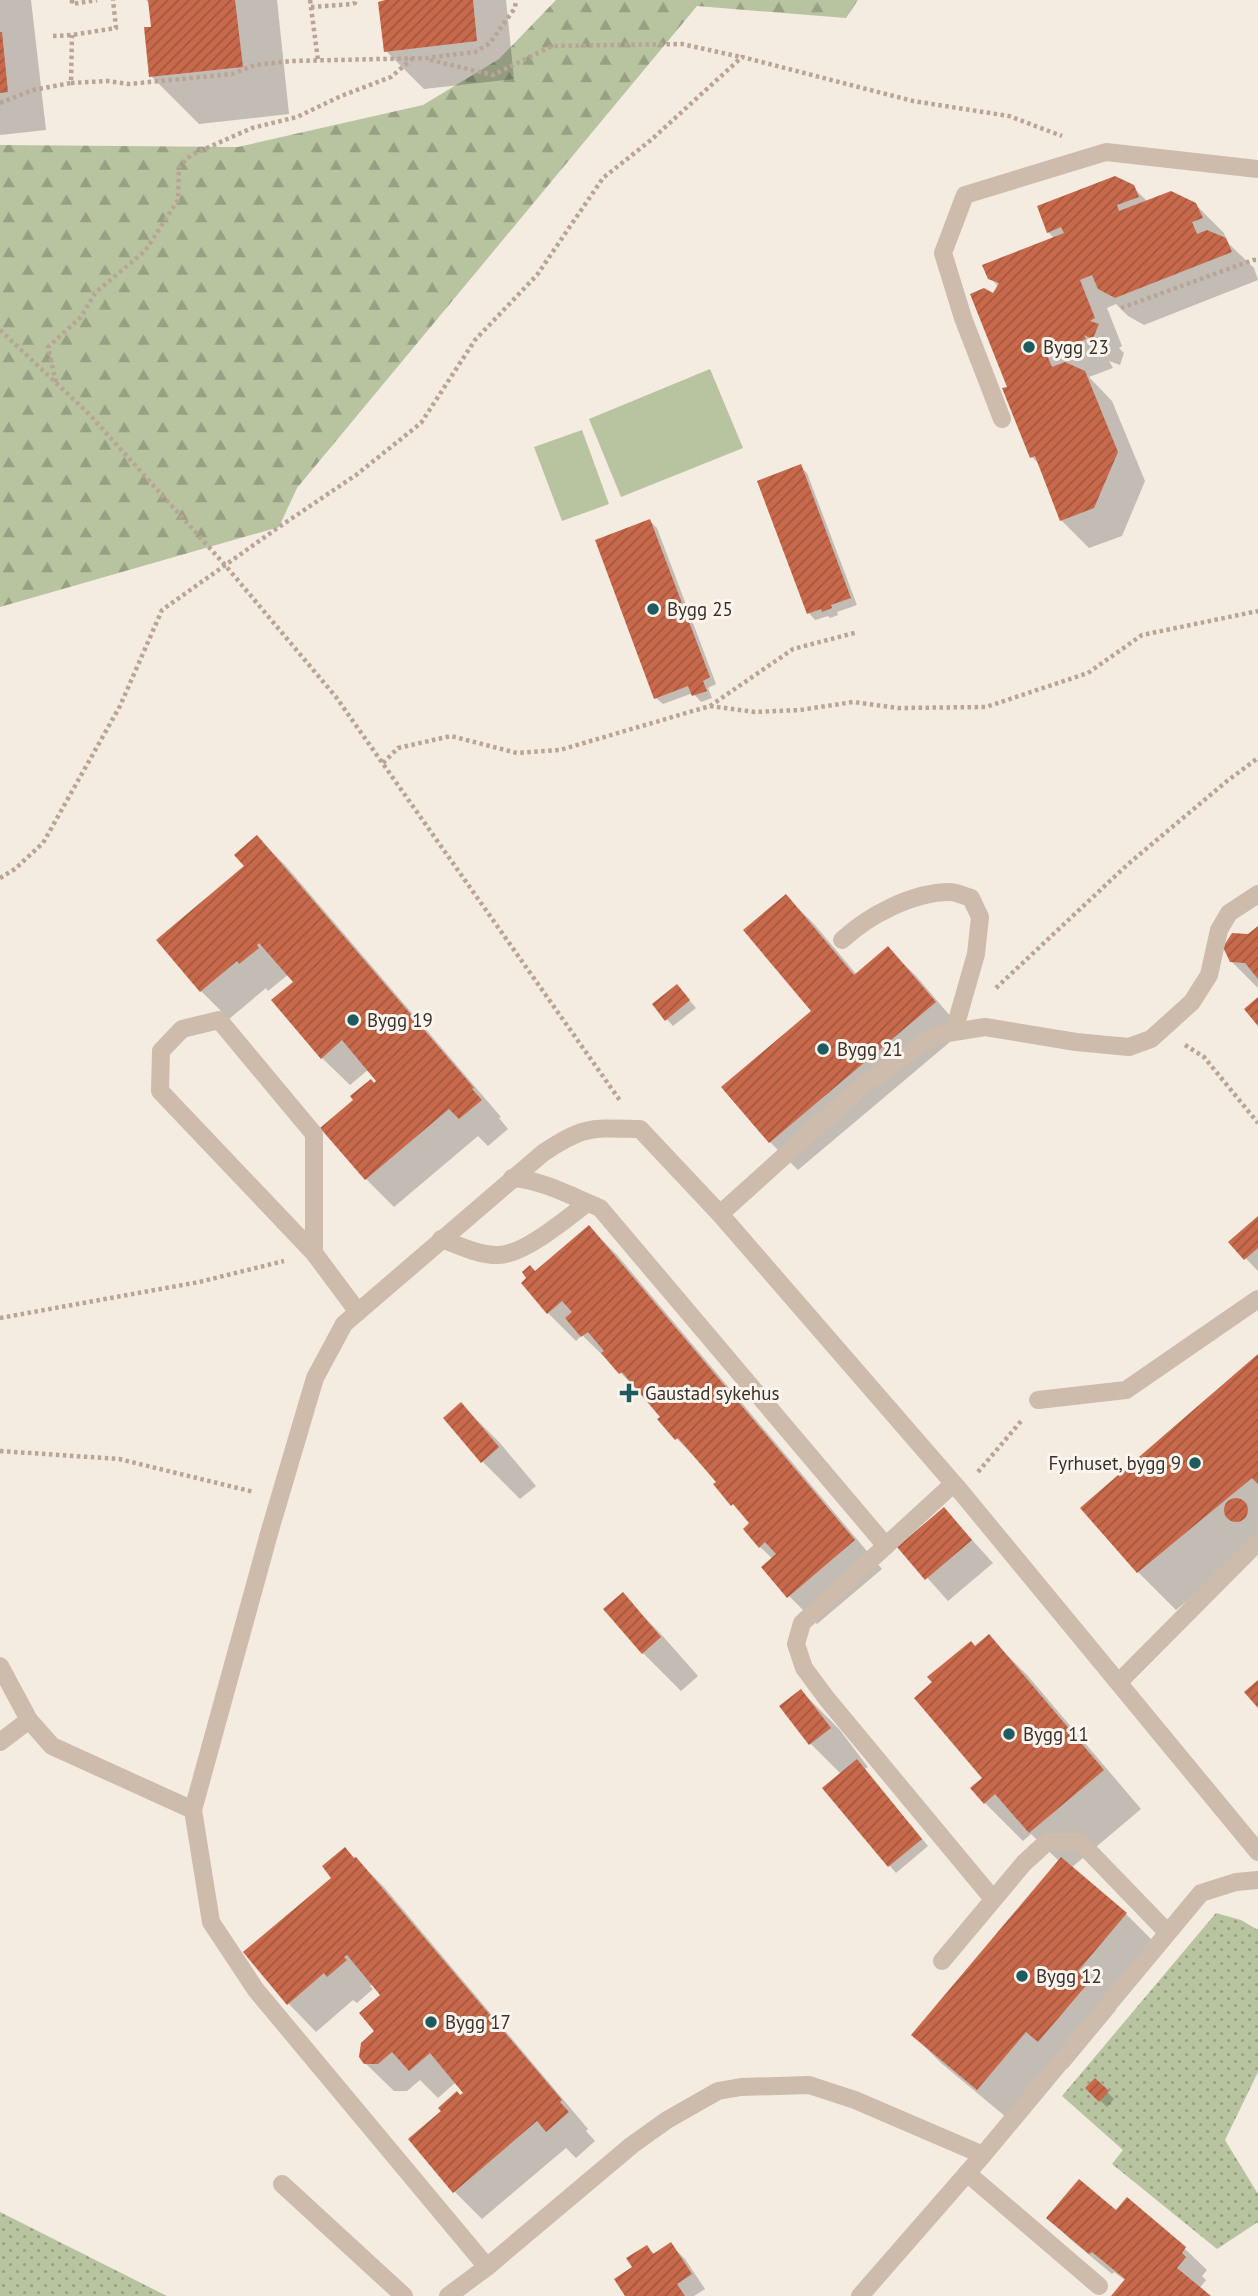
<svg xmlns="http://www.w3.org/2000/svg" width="1258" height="2296" viewBox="0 0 1258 2296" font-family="'PT Sans',sans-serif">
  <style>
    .grass { fill: url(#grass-dots) }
    .forest { fill: url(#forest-firs) }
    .garden { fill: #b8c4a0 }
    .shadow { fill: #0003 }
    .building { fill: url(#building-hatch) }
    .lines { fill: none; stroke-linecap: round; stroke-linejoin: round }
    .path { stroke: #b9a596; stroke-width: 4.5; stroke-dasharray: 3.5 3.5; stroke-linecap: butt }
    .service { stroke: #cdbbac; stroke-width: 18 }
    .poi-dot { fill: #1f5a5e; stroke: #fbf5ee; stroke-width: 2.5 }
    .labels { text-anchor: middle; stroke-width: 6; stroke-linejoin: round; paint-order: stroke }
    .poi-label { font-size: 19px; fill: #3b302b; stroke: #fbf5ee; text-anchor: start }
  </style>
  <defs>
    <pattern id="grass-dots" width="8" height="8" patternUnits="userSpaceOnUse" patternTransform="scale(1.75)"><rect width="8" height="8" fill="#b8c4a0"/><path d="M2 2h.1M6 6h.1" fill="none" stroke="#97a083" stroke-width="1.8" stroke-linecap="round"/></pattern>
    <pattern id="forest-firs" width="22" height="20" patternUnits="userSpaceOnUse" patternTransform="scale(1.75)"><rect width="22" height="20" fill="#b8c4a0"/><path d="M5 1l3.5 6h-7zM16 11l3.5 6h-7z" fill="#97a083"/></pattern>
    <pattern id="building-hatch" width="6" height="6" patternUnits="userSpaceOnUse" patternTransform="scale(1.75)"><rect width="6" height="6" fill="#c8694b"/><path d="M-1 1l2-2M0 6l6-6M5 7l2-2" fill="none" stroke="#a4573f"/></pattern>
  </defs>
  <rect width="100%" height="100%" fill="#f4ebe1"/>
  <!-- grass -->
  <g class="grass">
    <polygon points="1216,1913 1241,1920 1258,1930 1258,2072 1225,2140 1258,2194 1258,2222 1217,2249 1112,2164 1123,2150 1062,2096"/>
    <polygon points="0,2212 167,2296 0,2296"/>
  </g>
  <!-- forest -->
  <polygon class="forest" points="556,0 858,0 846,18 697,6 297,488 279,527 0,607 0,145 238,147 423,105 499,59"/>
  <!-- garden -->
  <g class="garden">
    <polygon points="710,369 743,448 621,497 589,419"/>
    <polygon points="582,430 609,504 562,521 534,447"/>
  </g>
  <!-- shadow -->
  <g class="shadow">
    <polygon points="0,0 31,0 46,130 0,135"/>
    <polygon points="146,0 277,0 289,114 199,124 151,76 153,28 150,4"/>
    <polygon points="387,0 506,0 514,79 424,89 386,51"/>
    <polygon points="1133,187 1148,202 1195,204 1224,233 1228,243 1254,268 1258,280 1144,325 1128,316 1116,304 1107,308 1122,346 1119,348 1124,353 1120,365 1109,361 1113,368 1089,377 1112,401 1145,481 1122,536 1089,548 1061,520 1040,465 1032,457 1009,388 994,295 999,287 990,278 1054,238 1048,232"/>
    <polygon points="800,466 807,473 857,605 837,612 838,615 830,618 828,616 815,620 809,613"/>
    <polygon points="650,521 657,528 716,684 708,688 712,698 701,702 693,693 663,704 656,698"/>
    <polygon points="257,837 285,865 501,1117 499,1118 508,1129 488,1146 478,1136 394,1207 366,1179 323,1128 379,1081 369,1069 350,1085 322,1058 296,982 289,974 268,991 266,988 229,1019 201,991 159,940 246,866"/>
    <polygon points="786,896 814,924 857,975 888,948 916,976 963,1031 798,1170 770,1142 813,1011"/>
    <polygon points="1258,928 1258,988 1231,961 1248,936"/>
    <polygon points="683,993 696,1008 673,1026 654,1005"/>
    <polygon points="1258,1218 1258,1271 1230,1242"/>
    <polygon points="589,1227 617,1255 882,1569 817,1624 789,1596 773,1559 760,1547 751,1524 716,1485 718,1483 703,1465 676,1438 649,1401 582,1335 576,1341 548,1313 535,1273"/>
    <polygon points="1258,1357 1258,1543 1176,1610 1138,1572"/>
    <polygon points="461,1404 499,1442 536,1486 520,1499 482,1461"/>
    <polygon points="944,1509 993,1563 948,1601 900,1547"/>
    <polygon points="622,1595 660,1633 698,1676 681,1691 643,1653"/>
    <polygon points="989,1637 1027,1675 1141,1809 1071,1868 1126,1914 1154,1942 1106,1999 1116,2010 1067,2069 1055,2058 1006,2117 941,2063 913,2035 1059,1861 1031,1834 1023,1841 985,1803 976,1648"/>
    <polygon points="801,1691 839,1729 868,1767 864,1769 928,1846 896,1873 824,1788 841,1774 811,1744 781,1706"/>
    <polygon points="356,1859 384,1887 588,2129 586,2131 595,2141 576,2158 566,2148 482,2219 454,2191 461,2097 465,2093 456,2082 438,2098 420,2080 407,2091 394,2091 365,2063 377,2031 383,1995 373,1984 370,1986 373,1989 357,2003 353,2000 316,2032 289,2004 245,1953"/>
    <polygon points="1095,2080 1114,2099 1107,2107 1087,2088"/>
    <polygon points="1127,2199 1185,2249 1207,2270 1202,2276 1206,2280 1199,2289 1208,2296 1113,2296 1126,2281 1114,2272 1112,2274 1070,2239 1048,2218 1116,2212"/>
    <polygon points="671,2245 685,2259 705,2289 694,2296 627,2296 634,2268 647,2247 655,2255"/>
  </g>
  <!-- building -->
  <g class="building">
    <polygon points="148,0 235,0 243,67 149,77 144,27 151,27"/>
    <polygon points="385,0 473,0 477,41 384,52 378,2"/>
    <polygon points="0,32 2,32 8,92 0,93"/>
    <polygon points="1115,176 1134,185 1139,197 1117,205 1119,211 1171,191 1196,203 1203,218 1192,222 1197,234 1207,230 1226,238 1232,252 1115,298 1098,289 1092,275 1080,280 1095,318 1090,321 1099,324 1094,336 1092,339 1084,335 1086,339 1047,355 1052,367 1065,362 1085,371 1118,452 1094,508 1060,521 1035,456 1030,458 1002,388 1007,387 970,294 984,288 993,293 999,283 988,279 982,265 1064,233 1061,227 1047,233 1037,206"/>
    <polygon points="801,464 851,598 831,605 832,608 822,612 821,609 807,614 757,481"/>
    <polygon points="650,519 710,677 703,681 707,691 692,696 688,686 654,699 595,540"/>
    <polygon points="257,835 474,1088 472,1089 482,1100 459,1119 449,1109 365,1180 320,1128 353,1100 350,1096 371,1079 374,1083 376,1081 342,1040 321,1059 271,1000 293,982 259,943 257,945 259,948 239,964 237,961 200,992 156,940 244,866 234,855"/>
    <polygon points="786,894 854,975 888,946 936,1002 769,1143 721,1087 811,1011 743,930"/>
    <polygon points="1258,926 1258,979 1245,963 1230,962 1223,947 1232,933 1248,934"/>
    <polygon points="677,984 690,1000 665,1021 652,1004"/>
    <polygon points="1258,997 1258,1026 1244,1009"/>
    <polygon points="1258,1216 1258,1248 1244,1260 1228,1242"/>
    <polygon points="589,1225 855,1540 787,1598 761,1567 776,1554 765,1542 759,1548 743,1529 749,1523 733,1504 731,1506 713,1484 716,1482 678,1438 675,1440 657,1419 660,1417 622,1372 619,1374 601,1353 604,1351 588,1332 581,1337 565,1318 572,1312 562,1301 547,1314 521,1283 526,1278 522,1272 530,1265 535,1271"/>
    <polygon points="1258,1354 1258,1484 1252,1478 1137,1573 1080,1508"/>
    <polygon points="461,1402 499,1447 481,1463 443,1418"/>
    <circle cx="1236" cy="1510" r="12"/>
    <polygon points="944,1507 972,1540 925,1580 897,1547"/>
    <polygon points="623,1592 661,1637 642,1654 603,1609"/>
    <polygon points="989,1634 1104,1770 1029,1833 995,1794 984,1804 970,1788 982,1778 914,1698 932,1682 927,1677 971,1641 975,1646"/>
    <polygon points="1258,1680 1258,1708 1244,1692"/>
    <polygon points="801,1689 831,1728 809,1745 779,1706"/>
    <polygon points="857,1759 922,1839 888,1867 822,1788"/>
    <polygon points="345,1847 354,1858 356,1857 562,2100 560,2102 569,2112 546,2132 537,2121 453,2193 408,2139 441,2111 438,2108 457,2091 460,2095 463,2093 430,2053 409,2071 392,2052 378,2064 364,2064 359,2057 361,2043 374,2031 359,2013 380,1995 347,1955 344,1957 347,1960 327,1977 324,1973 287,2005 243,1952 331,1878 322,1866"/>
    <polygon points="1061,1857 1127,1913 1078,1971 1090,1981 1038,2042 1026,2032 977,2090 911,2035"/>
    <polygon points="1095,2078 1109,2091 1099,2102 1085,2088"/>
    <polygon points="1079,2179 1116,2210 1127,2197 1186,2247 1182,2253 1186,2257 1177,2268 1211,2296 1111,2296 1125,2279 1092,2252 1089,2254 1046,2218"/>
    <polygon points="671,2242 692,2274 677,2284 685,2296 625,2296 614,2279 632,2267 626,2258 647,2245 653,2254"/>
  </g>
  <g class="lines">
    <!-- path -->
    <g class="path">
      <polyline points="72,0 72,4 97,0"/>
      <polyline points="310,0 318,60"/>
      <polyline points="311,7 352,4 355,3 355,0"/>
      <polyline points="53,36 72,35 116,28 113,0"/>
      <polyline points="430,60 493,75 552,46 682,44 741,57"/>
      <polyline points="71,83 108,81 129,84 232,74 255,65 292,61 426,58 475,52 490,43 515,8 516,0"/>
      <polyline points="0,103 33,90 71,83 72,35"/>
      <polyline points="1121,308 1253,260 1258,260"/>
      <polyline points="0,330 89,414 225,565 336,697 621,1102"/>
      <polyline points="56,382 48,347 81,317 95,293 145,251 178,200 179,167 191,155 252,128 297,117 341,96 391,77 413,58"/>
      <polyline points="710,706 755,712 800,710 853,702 898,708 986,707 1088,673 1142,635 1258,611"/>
      <polyline points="383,763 398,748 451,736 517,753 560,750 710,706 793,649 858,632"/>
      <polyline points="0,878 15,869 43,843 120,706 162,610 279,527 356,475 421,423 475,340 537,275 603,178 651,140 742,57 913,101 1009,116 1062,136"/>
      <polyline points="996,988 1127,865 1227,781 1258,758"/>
      <polyline points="1185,1045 1204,1057 1258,1123"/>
      <polyline points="0,1318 199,1282 284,1261"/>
      <polyline points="0,1451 119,1459 254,1492"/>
      <polyline points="978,1472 1022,1420"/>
    </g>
    <!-- service -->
    <g class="service">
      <polyline points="1002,419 963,318 943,253 965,195 1106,152 1258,169"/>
      <path d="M842,940C869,915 913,892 950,892C956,892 964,896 971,898L980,917L976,954L954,1031"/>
      <path d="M512,1178C543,1180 573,1197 600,1208L886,1546"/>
      <polyline points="720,1214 863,1085 935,1035 985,1027 1076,1042 1129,1047 1151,1039 1192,1002 1209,975 1219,930 1229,913 1258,894"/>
      <path d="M441,1239C459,1245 480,1256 499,1255C523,1255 568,1218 587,1203"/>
      <polyline points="314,1253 314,1134 219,1020 182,1029 161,1051 160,1091 314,1253 358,1312"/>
      <polyline points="1038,1400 1126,1390 1258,1299"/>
      <polyline points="953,1484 802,1623 796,1644 804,1668 827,1699 993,1899"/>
      <path d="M0,1666L29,1720L52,1746L193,1810L270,1530L315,1378L344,1324L543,1153C584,1125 592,1128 640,1129L720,1214L961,1492L1258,1852"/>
      <polyline points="1119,1682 1258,1542"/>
      <polyline points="0,1742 29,1720"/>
      <polyline points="193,1810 211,1922 256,1990 487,2267"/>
      <polyline points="942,1961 1024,1863 1047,1842 1080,1842 1167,1932"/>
      <polyline points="967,2173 1099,2286"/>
      <polyline points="282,2184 404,2296"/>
      <polyline points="448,2296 487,2267 632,2145 667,2120 718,2091 741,2087 809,2085 855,2100 983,2155"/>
      <polyline points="860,2296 983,2155 1201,1893 1236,1882 1258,1880"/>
    </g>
  </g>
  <!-- markers -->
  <g class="poi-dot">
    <circle cx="1029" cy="347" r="7"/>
    <circle cx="653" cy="609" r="7"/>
    <circle cx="353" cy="1020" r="7"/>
    <circle cx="823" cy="1049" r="7"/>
    <path d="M625.5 1382.5h7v7h7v7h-7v7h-7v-7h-7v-7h7z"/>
    <circle cx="1195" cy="1463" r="7"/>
    <circle cx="1009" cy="1734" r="7"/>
    <circle cx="1022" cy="1976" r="7"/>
    <circle cx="431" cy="2022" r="7"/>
  </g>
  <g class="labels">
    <!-- poi labels -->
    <g class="poi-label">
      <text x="1043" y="354">Bygg 23</text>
      <text x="667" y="616">Bygg 25</text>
      <text x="367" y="1027">Bygg 19</text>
      <text x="837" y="1056">Bygg 21</text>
      <text x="645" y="1400">Gaustad sykehus</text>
      <text x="1181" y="1470" text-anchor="end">Fyrhuset, bygg 9</text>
      <text x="1023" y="1741">Bygg 11</text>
      <text x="1036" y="1983">Bygg 12</text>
      <text x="445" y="2029">Bygg 17</text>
    </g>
  </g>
</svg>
